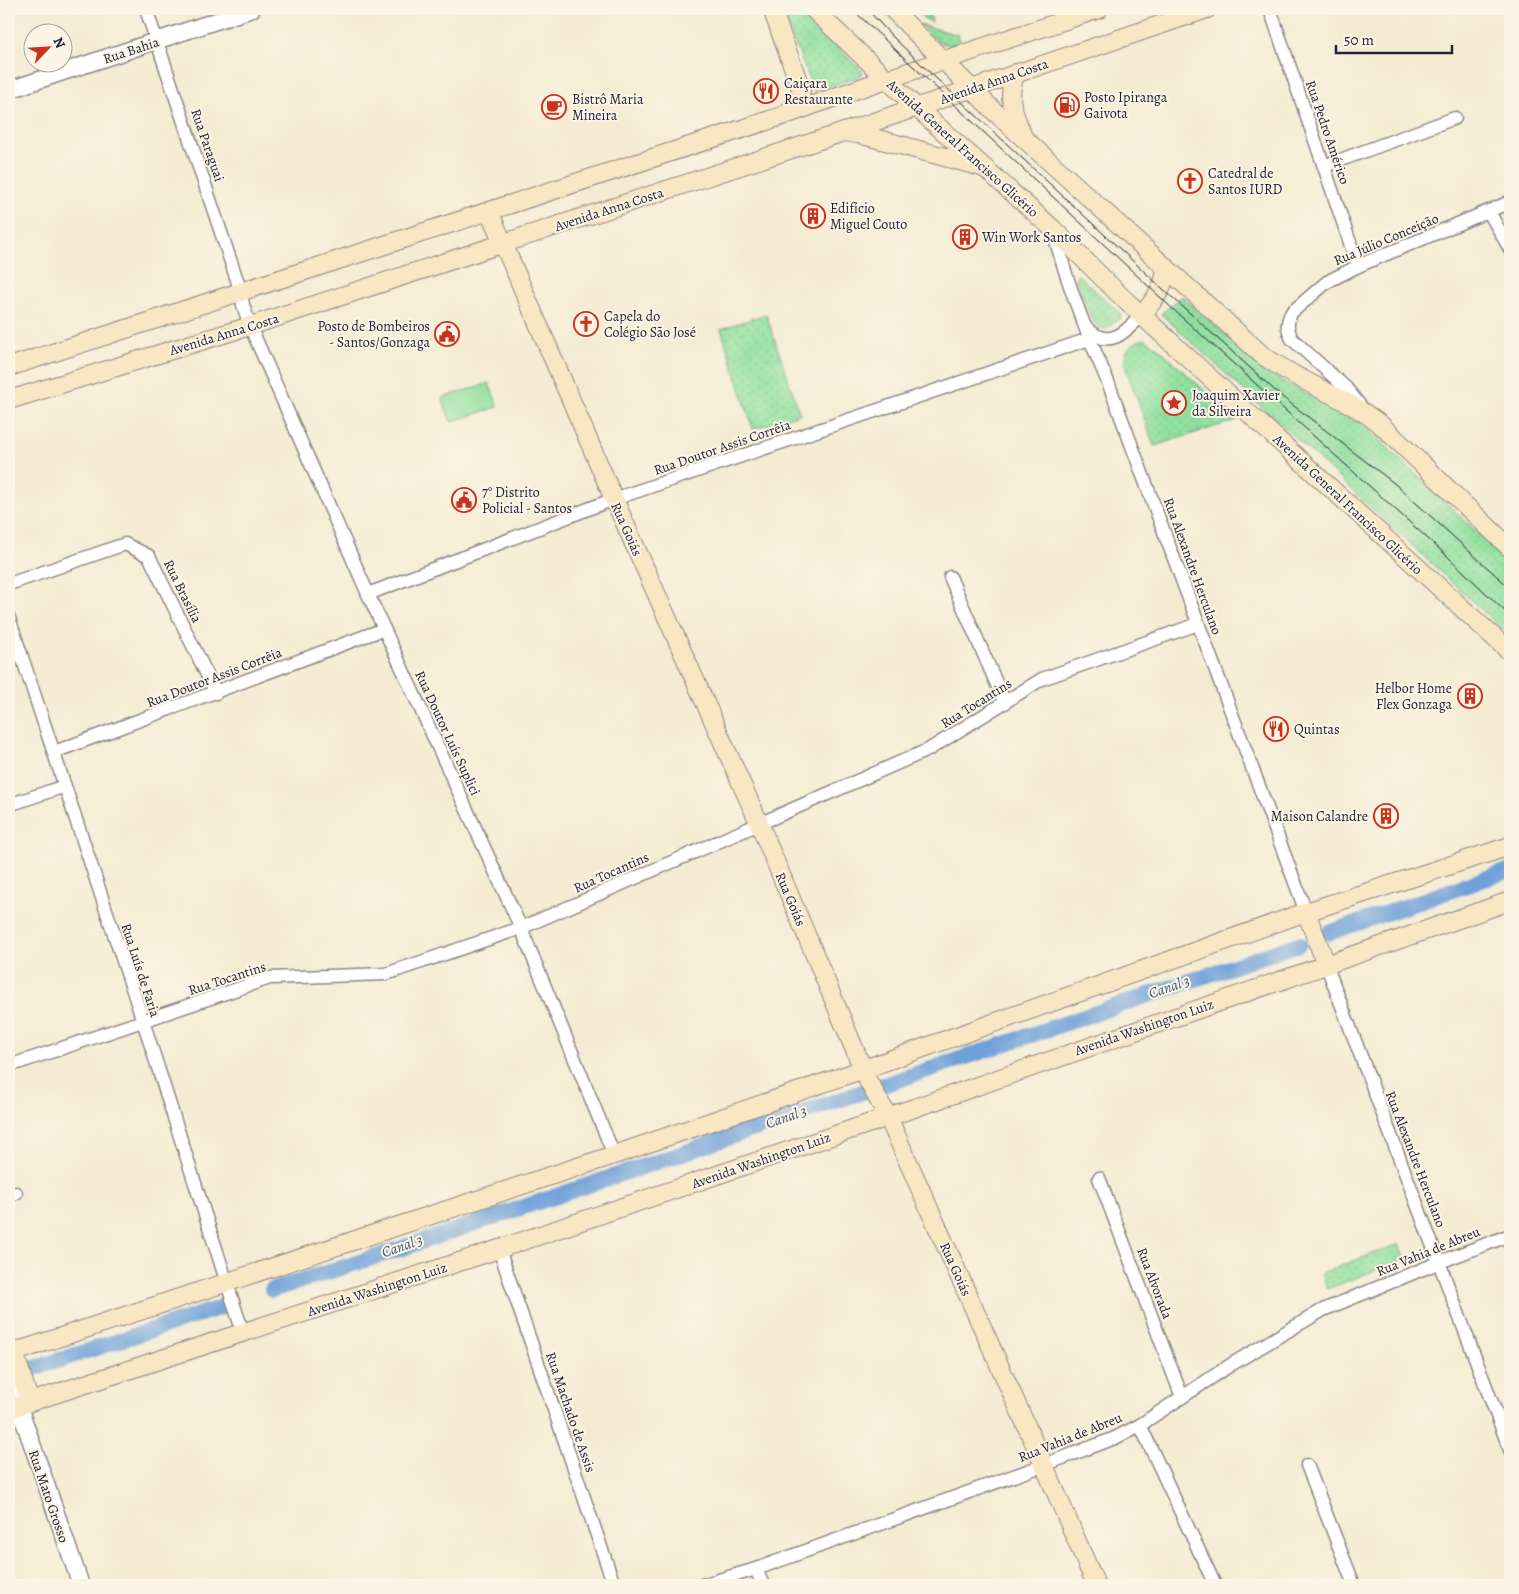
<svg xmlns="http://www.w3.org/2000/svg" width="1519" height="1594" viewBox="0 0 1519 1594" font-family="Alegreya,serif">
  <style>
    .grass { fill: url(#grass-dots); stroke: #59816d }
    .pitch { fill: #90e09f; stroke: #59816d }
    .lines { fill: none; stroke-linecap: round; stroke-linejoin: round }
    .canal { stroke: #6ea0d9; stroke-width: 16 }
    .minor-casing { stroke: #8b8686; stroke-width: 15 }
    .tertiary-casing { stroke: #8b8686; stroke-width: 19 }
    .secondary-casing { stroke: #8b8686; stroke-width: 20 }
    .minor { stroke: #fff; stroke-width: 12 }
    .tertiary { stroke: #fff; stroke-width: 16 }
    .secondary { stroke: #f9e7c3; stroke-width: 18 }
    .tram { stroke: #22223b; stroke-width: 1 }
    .labels { text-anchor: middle; stroke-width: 4; stroke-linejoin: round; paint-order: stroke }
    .street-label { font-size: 14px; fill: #22223b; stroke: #fcf5e5 }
    .poi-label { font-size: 14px; fill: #22223b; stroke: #fcf5e5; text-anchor: start }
    .water-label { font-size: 15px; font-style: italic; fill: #40547a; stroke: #fcf5e5 }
  </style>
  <defs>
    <pattern id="grass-dots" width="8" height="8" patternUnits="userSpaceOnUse" patternTransform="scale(1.25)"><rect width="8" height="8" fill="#90e09f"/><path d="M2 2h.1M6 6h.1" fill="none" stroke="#7cc08a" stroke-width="1.8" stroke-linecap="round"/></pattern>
  </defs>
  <rect width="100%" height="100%" fill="#fcf5e5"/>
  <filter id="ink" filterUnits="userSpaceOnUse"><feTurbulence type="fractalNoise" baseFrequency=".02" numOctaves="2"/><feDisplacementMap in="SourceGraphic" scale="10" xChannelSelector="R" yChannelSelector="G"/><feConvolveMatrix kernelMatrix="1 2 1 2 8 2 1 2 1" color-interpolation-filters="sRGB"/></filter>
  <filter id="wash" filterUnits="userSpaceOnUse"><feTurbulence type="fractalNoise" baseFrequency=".0096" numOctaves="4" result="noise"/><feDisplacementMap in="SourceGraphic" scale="20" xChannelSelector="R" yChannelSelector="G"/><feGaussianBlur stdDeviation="1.12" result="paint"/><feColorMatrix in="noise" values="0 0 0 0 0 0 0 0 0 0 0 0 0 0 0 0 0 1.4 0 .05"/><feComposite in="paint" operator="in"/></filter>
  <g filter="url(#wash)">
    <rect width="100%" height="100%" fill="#f4ebd2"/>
    <!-- grass -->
    <g class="grass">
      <polygon points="782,9 797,9 862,71 862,75 814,92"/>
      <polygon points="915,9 929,9 932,22 923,18"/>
      <path d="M919,24L958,35L961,43C942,50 932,36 919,24Z"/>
      <polygon points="1077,274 1120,313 1121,318 1105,329 1099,328 1091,318 1076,280"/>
      <polygon points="1182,296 1263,369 1273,376 1358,422 1369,430 1510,563 1510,636 1161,314"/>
      <polygon points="766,314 800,414 753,429 721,329"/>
      <path d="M1144,339L1156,346L1237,420L1154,446L1124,363C1125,349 1131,343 1144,339Z"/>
      <polygon points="1399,1244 1405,1259 1327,1289 1321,1273"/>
    </g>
    <!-- pitch -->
    <polygon class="pitch" points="489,383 498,407 451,422 442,398"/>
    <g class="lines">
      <!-- canal -->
      <g class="canal">
        <polyline points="1329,933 1510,870"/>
        <polyline points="272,1290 397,1250 1299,944"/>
        <polyline points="32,1369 225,1306"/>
      </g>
    </g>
  </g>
  <g filter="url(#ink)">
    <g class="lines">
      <defs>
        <g id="minor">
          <polyline points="146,9 241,292 243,305 250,326 368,594 521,928 614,1155"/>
          <polyline points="1270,9 1358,266"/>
          <polyline points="1324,166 1455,118"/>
          <polyline points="1489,212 1510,249"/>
          <path d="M1053,229C1066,282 1086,332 1108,382L1306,912"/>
          <path d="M1087,328C1108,350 1125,333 1142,315"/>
          <path d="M1361,407L1346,388L1292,339C1287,329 1286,322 1292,312L1327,282L1358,266L1510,202"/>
          <polyline points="950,577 1005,703"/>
          <polyline points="9,584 125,544 149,556 216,693"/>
          <polyline points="368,594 614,499 1089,339"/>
          <polyline points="9,618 143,1021 243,1333"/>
          <polyline points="54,752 384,629"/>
          <polyline points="9,805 65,786"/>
          <polyline points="1326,964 1510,1450"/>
          <polyline points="9,1066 270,978 386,974 521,928 928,750 1042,679 1198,624"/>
          <polyline points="1099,1178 1182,1397"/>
          <polyline points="9,1195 16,1193"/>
          <polyline points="499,1249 614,1585"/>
          <polyline points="1140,1425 1215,1585"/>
          <polyline points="1307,1465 1354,1585"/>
          <polyline points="756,1569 763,1585"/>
          <polyline points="702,1585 756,1569 1044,1465 1115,1438 1140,1425 1232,1364 1323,1310 1440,1262 1510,1235"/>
        </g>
        <g id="tertiary">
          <polyline points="9,90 252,9"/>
          <polyline points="9,1378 81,1585"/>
        </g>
        <g id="secondary">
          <path d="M772,9L801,89C801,101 794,107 785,114"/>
          <polyline points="813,9 916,107 1053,229 1126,301 1510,652"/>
          <path d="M892,9L996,113L1261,354C1298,382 1345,396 1381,425L1510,548"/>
          <path d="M1016,73C1006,98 1013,110 1022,134"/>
          <polyline points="845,132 863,135 982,167"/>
          <polyline points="489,211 614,499 759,823 868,1081 888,1117 1044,1465 1096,1585"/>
          <path d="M1142,315C1155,299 1164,289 1166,268"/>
          <polyline points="9,367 785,115 869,85 1099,9"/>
          <polyline points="9,400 250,326 844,132 1207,9"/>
          <polyline points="1306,912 1326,964"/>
          <polyline points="14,1352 30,1402"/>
          <polyline points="9,1354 614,1155 864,1069 1306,912 1510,846"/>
          <polyline points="9,1409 499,1249 888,1117 1510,901"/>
        </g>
      </defs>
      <!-- minor casing -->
      <use href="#minor" class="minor-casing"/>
      <!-- tertiary casing -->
      <use href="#tertiary" class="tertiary-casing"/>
      <!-- secondary casing -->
      <use href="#secondary" class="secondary-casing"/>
      <!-- minor -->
      <use href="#minor" class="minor"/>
      <!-- tertiary -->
      <use href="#tertiary" class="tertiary"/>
      <!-- secondary -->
      <use href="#secondary" class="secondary"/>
      <!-- tram -->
      <g class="tram">
        <polyline points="852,9 1176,312 1446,555 1510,616"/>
        <polyline points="867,9 891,35 924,67 1162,288 1281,396 1395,484 1510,588"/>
      </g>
    </g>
  </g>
  <!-- icons -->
  <defs>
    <symbol id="restaurant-ring" viewBox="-11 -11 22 22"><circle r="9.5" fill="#fcf5e5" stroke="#c8321e" stroke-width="1.5"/><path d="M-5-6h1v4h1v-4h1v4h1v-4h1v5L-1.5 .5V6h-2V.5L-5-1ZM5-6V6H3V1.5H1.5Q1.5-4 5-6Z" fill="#c8321e"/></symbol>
    <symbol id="fuel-ring" viewBox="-11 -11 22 22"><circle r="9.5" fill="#fcf5e5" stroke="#c8321e" stroke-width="1.5"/><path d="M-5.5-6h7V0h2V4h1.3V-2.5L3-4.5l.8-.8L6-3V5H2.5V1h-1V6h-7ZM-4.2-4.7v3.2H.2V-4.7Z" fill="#c8321e"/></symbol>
    <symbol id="cafe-ring" viewBox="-11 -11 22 22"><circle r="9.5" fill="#fcf5e5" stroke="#c8321e" stroke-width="1.5"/><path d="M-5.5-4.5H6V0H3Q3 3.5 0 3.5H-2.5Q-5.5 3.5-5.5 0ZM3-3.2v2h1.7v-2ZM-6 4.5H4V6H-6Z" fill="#c8321e"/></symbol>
    <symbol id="church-ring" viewBox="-11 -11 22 22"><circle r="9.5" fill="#fcf5e5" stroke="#c8321e" stroke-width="1.5"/><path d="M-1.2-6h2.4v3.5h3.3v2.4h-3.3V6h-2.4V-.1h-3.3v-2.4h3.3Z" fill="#c8321e"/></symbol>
    <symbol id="building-ring" viewBox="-11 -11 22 22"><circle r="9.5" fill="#fcf5e5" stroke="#c8321e" stroke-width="1.5"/><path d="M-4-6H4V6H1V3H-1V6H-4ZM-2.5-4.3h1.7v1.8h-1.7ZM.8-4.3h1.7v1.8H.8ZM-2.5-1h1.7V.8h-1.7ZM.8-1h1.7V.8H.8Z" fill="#c8321e"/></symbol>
    <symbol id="civic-ring" viewBox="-11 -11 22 22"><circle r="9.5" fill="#fcf5e5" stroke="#c8321e" stroke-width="1.5"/><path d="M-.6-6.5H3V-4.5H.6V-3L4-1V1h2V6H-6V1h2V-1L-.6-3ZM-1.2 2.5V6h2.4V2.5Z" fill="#c8321e"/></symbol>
    <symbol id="sight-ring" viewBox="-11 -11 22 22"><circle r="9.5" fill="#fcf5e5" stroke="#c8321e" stroke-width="1.5"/><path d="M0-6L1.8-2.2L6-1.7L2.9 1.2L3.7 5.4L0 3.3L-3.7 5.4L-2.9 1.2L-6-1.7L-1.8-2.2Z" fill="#c8321e"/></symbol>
  </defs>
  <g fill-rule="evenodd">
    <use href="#restaurant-ring" x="752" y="77" width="28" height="28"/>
    <use href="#fuel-ring" x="1053" y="91" width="28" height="28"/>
    <use href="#cafe-ring" x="540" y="93" width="28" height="28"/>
    <use href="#church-ring" x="1176" y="167" width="28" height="28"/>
    <use href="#building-ring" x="799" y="202" width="28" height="28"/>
    <use href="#building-ring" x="951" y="223" width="28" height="28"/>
    <use href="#church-ring" x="572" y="310" width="28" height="28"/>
    <use href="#civic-ring" x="433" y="320" width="28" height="28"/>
    <use href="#sight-ring" x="1160" y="389" width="28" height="28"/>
    <use href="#civic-ring" x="450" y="486" width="28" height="28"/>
    <use href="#building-ring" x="1456" y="682" width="28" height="28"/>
    <use href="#restaurant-ring" x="1262" y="715" width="28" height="28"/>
    <use href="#building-ring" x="1372" y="802" width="28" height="28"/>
  </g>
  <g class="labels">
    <!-- street labels -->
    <g class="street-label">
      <text transform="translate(131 50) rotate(-18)" y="5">Rua Bahia</text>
      <text transform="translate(994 81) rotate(-19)" y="5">Avenida Anna Costa</text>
      <text transform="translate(1328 132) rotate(71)" y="5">Rua Pedro Américo</text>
      <text transform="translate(208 145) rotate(71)" y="5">Rua Paraguai</text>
      <text transform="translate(963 148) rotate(42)" y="5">Avenida General Francisco Glicério</text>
      <text transform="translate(609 209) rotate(-18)" y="5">Avenida Anna Costa</text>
      <text transform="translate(1386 239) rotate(-23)" y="5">Rua Júlio Conceição</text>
      <text transform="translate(224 334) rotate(-17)" y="5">Avenida Anna Costa</text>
      <text transform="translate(722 447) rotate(-19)" y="5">Rua Doutor Assis Corrêia</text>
      <text transform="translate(1348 504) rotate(43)" y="5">Avenida General Francisco Glicério</text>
      <text transform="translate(627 529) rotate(66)" y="5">Rua Goiás</text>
      <text transform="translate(1193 566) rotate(70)" y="5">Rua Alexandre Herculano</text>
      <text transform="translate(183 591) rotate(64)" y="5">Rua Brasília</text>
      <text transform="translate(214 677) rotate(-21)" y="5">Rua Doutor Assis Corrêia</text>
      <text transform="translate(976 703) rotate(-32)" y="5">Rua Tocantins</text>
      <text transform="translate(448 733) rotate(65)" y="5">Rua Doutor Luís Suplici</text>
      <text transform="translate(611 872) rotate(-24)" y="5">Rua Tocantins</text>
      <text transform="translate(791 899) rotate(67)" y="5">Rua Goiás</text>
      <text transform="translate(141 970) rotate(72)" y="5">Rua Luís de Faria</text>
      <text transform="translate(227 978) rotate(-18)" y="5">Rua Tocantins</text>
      <text transform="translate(1144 1027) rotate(-19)" y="5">Avenida Washington Luiz</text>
      <text transform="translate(1416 1159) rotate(69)" y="5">Rua Alexandre Herculano</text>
      <text transform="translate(761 1160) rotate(-19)" y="5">Avenida Washington Luiz</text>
      <text transform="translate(1428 1251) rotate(-22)" y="5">Rua Vahia de Abreu</text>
      <text transform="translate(956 1269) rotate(66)" y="5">Rua Goiás</text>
      <text transform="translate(1155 1283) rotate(69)" y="5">Rua Alvorada</text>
      <text transform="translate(377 1289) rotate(-18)" y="5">Avenida Washington Luiz</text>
      <text transform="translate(571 1412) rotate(71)" y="5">Rua Machado de Assis</text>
      <text transform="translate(1070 1437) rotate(-22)" y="5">Rua Vahia de Abreu</text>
      <text transform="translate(49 1496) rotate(71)" y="5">Rua Mato Grosso</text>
    </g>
    <!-- poi labels -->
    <g class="poi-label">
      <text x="784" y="88">Caiçara<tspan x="784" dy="16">Restaurante</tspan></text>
      <text x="1084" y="102">Posto Ipiranga<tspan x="1084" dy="16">Gaivota</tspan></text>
      <text x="572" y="104">Bistrô Maria<tspan x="572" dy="16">Mineira</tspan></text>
      <text x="1208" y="178">Catedral de<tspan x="1208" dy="16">Santos IURD</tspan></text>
      <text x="830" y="213">Edifício<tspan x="830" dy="16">Miguel Couto</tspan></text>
      <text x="982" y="242">Win Work Santos</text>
      <text x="604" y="321">Capela do<tspan x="604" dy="16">Colégio São José</tspan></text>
      <text x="430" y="331" text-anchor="end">Posto de Bombeiros<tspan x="430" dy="16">- Santos/Gonzaga</tspan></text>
      <text x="1192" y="400">Joaquim Xavier<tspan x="1192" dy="16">da Silveira</tspan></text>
      <text x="482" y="497">7° Distrito<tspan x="482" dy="16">Policial - Santos</tspan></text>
      <text x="1452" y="693" text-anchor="end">Helbor Home<tspan x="1452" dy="16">Flex Gonzaga</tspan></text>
      <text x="1294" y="734">Quintas</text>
      <text x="1368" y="821" text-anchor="end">Maison Calandre</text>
    </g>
    <!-- water labels -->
    <g class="water-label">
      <text transform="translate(1169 987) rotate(-19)" y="5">Canal 3</text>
      <text transform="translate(786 1117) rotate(-19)" y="5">Canal 3</text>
      <text transform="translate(402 1246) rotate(-19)" y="5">Canal 3</text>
    </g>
  </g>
  <!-- margin -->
  <rect width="1519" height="1594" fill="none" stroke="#fcf5e5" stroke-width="30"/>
  <!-- north arrow -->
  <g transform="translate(48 48) rotate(65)"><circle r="24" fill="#fcf5e5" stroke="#a5a1a1"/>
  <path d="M0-4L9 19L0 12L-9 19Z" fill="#c8321e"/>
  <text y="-8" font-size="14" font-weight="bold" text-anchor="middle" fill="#22223b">N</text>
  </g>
  <!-- scale -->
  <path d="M1336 45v8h116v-8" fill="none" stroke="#22223b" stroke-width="2.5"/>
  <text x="1344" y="45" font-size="15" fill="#22223b" stroke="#fcf5e5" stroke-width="4" paint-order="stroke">50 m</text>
</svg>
